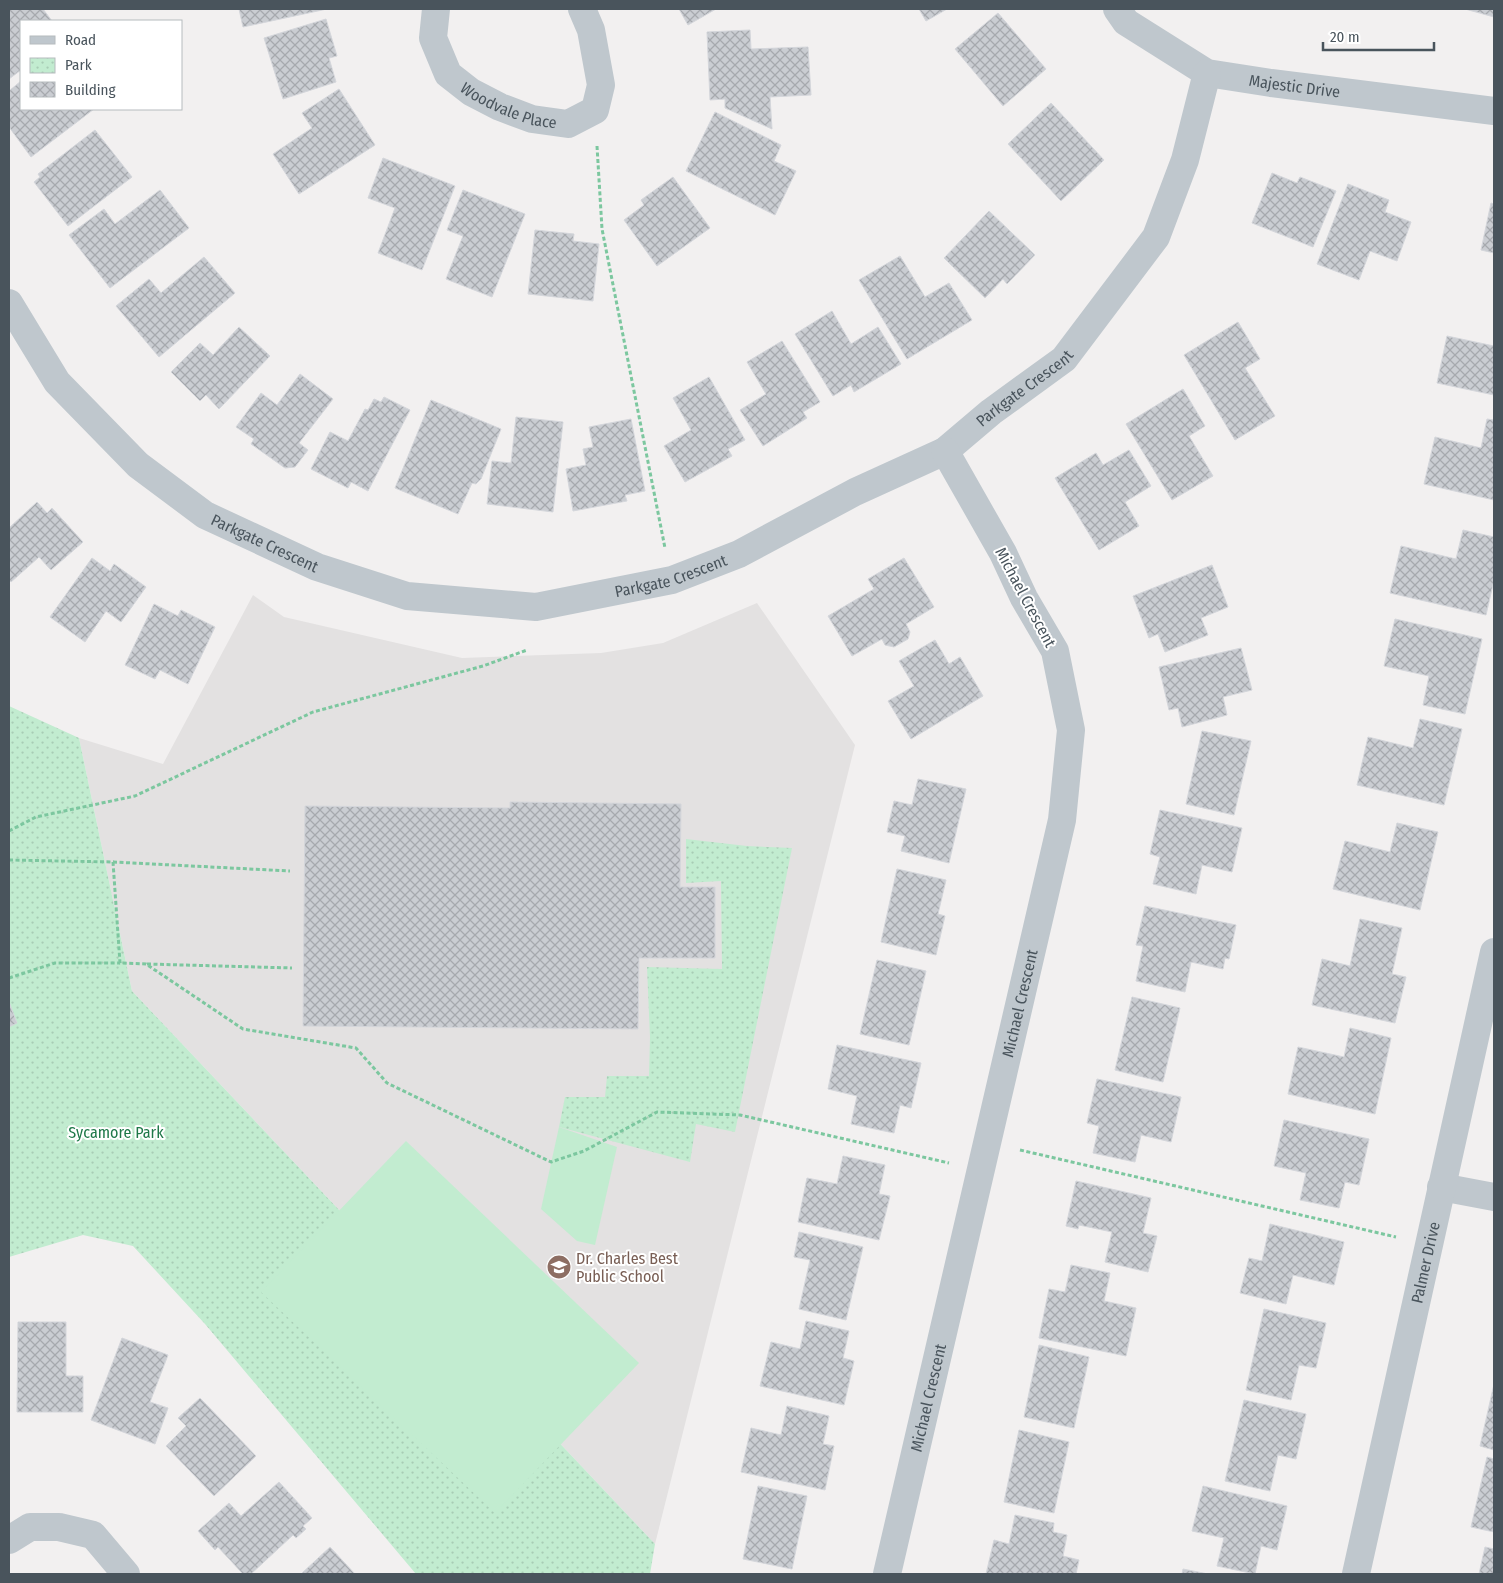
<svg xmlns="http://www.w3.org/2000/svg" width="1503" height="1583" viewBox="0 0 1503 1583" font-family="'Fira Sans Condensed',sans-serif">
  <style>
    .education { fill: #e3e1e1 }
    .park { fill: url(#park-dots) }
    .garden { fill: #c2ecd0 }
    .building { fill: url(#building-cross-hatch); stroke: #d4d6db }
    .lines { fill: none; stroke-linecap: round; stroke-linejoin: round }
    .path { stroke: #7cc79f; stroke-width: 3; stroke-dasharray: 4 2.5; stroke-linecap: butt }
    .minor { stroke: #bfc7cd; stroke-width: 28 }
    .tertiary { stroke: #bfc7cd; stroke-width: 28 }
    .labels { text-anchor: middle; stroke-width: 4; stroke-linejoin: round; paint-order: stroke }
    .street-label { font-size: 16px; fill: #49545c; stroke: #fff }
    .park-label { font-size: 16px; fill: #1e7848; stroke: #fff }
    .education-label { font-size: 16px; fill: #785e54; stroke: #fff; text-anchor: start }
  </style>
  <defs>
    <pattern id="park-dots" width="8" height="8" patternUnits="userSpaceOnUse" patternTransform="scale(1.25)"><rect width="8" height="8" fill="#c2ecd0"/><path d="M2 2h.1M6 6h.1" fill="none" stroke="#a8ccb5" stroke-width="1.8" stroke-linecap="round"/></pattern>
    <pattern id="building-cross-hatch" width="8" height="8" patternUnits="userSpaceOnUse" patternTransform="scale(1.25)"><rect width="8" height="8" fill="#cacdd2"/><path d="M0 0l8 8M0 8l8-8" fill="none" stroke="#a6a9ae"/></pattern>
  </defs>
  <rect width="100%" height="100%" fill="#f2f0f0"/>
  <!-- education -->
  <polygon class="education" points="253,595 284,617 462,658 601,653 663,643 757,603 855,745 655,1544 132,991 79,738 163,764"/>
  <!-- park -->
  <g class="park">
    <polygon points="9,706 79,738 132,991 655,1544 650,1574 416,1574 205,1324 133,1246 83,1235 9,1257"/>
    <polygon points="686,839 747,846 792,848 735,1132 696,1124 690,1162 559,1127 565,1097 605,1097 607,1076 649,1076 650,1037 647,967 722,969 721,881 686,883"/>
  </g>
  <!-- garden -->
  <g class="garden">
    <polygon points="559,1127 617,1147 595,1245 577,1241 541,1209"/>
    <polygon points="406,1141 639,1363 495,1513 261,1292"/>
  </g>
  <!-- building -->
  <g class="building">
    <polygon points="9,9 43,9 52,21 21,21 21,70 9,79"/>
    <polygon points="239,9 327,9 243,27"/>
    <polygon points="679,9 716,9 688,25"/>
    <polygon points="919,9 947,9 926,21"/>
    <polygon points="1465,9 1494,9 1494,17"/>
    <polygon points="998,13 1046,69 1003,106 955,49"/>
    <polygon points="326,19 337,56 329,58 336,82 283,99 264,38"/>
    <polygon points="750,30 751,49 808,47 811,95 770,97 772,129 725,108 725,99 710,100 707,32"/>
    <polygon points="21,81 21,109 94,109 31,157 9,127 9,91"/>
    <polygon points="339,89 375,145 299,194 273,154 312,128 302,113"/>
    <polygon points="1051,103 1104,160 1061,201 1008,144"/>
    <polygon points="715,112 781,145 774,161 796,171 775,215 686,171"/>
    <polygon points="95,130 132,177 68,226 34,182 40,177 38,174"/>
    <polygon points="383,158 455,186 422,270 378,253 395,208 368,198"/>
    <polygon points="1272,173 1297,183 1300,177 1336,191 1313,247 1252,223"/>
    <polygon points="673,177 710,228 657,266 624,220 644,205 641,200"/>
    <polygon points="1348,184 1389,200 1385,212 1411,222 1397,261 1370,251 1359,280 1317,264"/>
    <polygon points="160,190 189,228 110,288 69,235 104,209 115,224"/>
    <polygon points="463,190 525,214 492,297 446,279 463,236 447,230"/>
    <polygon points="1491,203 1494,204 1494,253 1481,250"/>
    <polygon points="989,211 1035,255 1007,284 1003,279 985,298 944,258"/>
    <polygon points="535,230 574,234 573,241 599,244 593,301 528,294"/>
    <polygon points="900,256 925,297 949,283 972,320 907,359 859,280"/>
    <polygon points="204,257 235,293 159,357 116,306 149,279 161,293"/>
    <polygon points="832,311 851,344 878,327 901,364 854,392 851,385 833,396 795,334"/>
    <polygon points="1238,322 1260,359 1245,368 1275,416 1235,440 1184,355"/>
    <polygon points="239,327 270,356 219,409 206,395 200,401 171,372 200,343 213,355"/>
    <polygon points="1447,336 1494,346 1494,395 1437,383"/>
    <polygon points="782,341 820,402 803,412 807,418 763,446 740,410 766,394 747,362"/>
    <polygon points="300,374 333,399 299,443 308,450 295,467 285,468 251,444 254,439 236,427 261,393 277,405"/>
    <polygon points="709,377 745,440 728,449 732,456 685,482 664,446 691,430 673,398"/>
    <polygon points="1183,389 1205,426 1189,436 1213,476 1172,500 1126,424"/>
    <polygon points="384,397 410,410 368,491 351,482 348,488 311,469 330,432 348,441 365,409 368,410 374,399 381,402"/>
    <polygon points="431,400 501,429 481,479 476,484 472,483 458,514 395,488"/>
    <polygon points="516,417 563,422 553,512 487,504 492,461 511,463"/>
    <polygon points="631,419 645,491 625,495 627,501 573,511 566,469 586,465 583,449 593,447 589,427"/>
    <polygon points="1487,419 1494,420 1494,500 1424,484 1435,437 1481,448"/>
    <polygon points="1129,450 1151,486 1125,502 1139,526 1099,550 1055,478 1096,453 1103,465"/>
    <polygon points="37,502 47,513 52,508 83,542 51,570 39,557 11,582 9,579 9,528"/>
    <polygon points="1463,530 1494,537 1494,580 1486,615 1390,593 1401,546 1456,559"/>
    <polygon points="92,558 110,571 114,564 146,587 121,622 106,611 85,642 50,617"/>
    <polygon points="904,558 934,607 906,624 910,632 908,639 894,647 885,645 882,639 852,656 828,616 874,589 868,579"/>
    <polygon points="1212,565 1228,607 1201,618 1208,635 1165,652 1158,634 1149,638 1133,596"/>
    <polygon points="154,604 178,616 181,610 215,627 188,684 160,670 155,679 125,665"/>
    <polygon points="1395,619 1482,639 1465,714 1423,705 1429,676 1384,666"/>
    <polygon points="935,640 949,664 960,657 983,696 911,739 888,701 914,686 899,661"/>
    <polygon points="1241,648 1252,690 1223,697 1227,715 1182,727 1178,708 1169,710 1159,667"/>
    <polygon points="1420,719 1462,729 1444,805 1357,785 1368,737 1413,748"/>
    <polygon points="1202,731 1251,741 1234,815 1186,804"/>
    <polygon points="918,779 966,789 949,863 901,851 905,836 887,832 894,801 912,805"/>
    <polygon points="510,802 681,804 680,887 715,887 715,958 639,958 638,1029 303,1026 305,806 510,808"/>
    <polygon points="1160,810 1242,828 1232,872 1202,865 1196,894 1153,884 1160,857 1150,854"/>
    <polygon points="1397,823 1438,832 1420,910 1333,889 1345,841 1390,852"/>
    <polygon points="897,869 946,880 938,914 945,916 936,955 881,942"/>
    <polygon points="1145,906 1236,925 1229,959 1225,958 1223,969 1191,962 1185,992 1136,981 1143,946 1136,945"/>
    <polygon points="1360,919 1402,928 1392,974 1406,977 1395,1023 1312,1005 1322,959 1350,966"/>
    <polygon points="877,960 926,971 909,1045 860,1034"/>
    <polygon points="1132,997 1180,1008 1163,1082 1115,1070"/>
    <polygon points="9,1002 17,1023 9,1027"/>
    <polygon points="1350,1028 1391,1038 1375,1114 1288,1094 1298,1047 1344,1057"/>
    <polygon points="837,1045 921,1063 911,1108 900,1105 894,1133 851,1124 857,1096 828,1089"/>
    <polygon points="1097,1079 1181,1097 1171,1142 1141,1135 1135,1162 1093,1153 1099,1126 1087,1123"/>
    <polygon points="1284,1120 1369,1139 1359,1185 1345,1182 1339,1208 1300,1200 1306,1173 1274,1166"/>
    <polygon points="843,1156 885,1165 879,1194 890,1196 879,1240 798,1222 807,1178 837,1184"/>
    <polygon points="1076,1181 1151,1198 1143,1233 1157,1236 1148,1272 1105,1262 1112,1232 1079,1225 1078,1229 1066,1226"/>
    <polygon points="1270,1224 1344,1242 1334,1285 1293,1275 1286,1304 1240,1293 1249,1258 1262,1261"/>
    <polygon points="799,1232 863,1247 846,1320 799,1309 810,1260 794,1257"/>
    <polygon points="1071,1265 1110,1273 1104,1301 1136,1308 1126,1356 1039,1338 1049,1289 1065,1292"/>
    <polygon points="1264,1309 1326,1323 1316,1368 1299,1365 1291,1400 1246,1390"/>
    <polygon points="806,1321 849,1331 843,1358 854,1361 844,1405 760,1386 771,1342 800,1349"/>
    <polygon points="18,1322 66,1322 66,1376 83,1376 83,1412 17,1412"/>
    <polygon points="122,1338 168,1355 150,1402 168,1408 155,1444 91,1420"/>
    <polygon points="1039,1345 1089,1357 1074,1428 1024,1417"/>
    <polygon points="1494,1384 1494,1450 1480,1446"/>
    <polygon points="200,1398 256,1456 214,1496 166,1446 186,1426 178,1418"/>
    <polygon points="1244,1400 1306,1414 1296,1459 1278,1455 1270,1491 1225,1481"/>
    <polygon points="787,1406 829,1416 823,1444 834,1446 825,1490 741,1472 751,1428 781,1435"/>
    <polygon points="1019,1430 1069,1442 1054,1513 1004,1502"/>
    <polygon points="1487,1457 1494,1459 1494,1532 1471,1527"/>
    <polygon points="279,1482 312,1518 303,1526 306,1529 296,1538 293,1535 251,1574 243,1574 218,1547 215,1550 198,1531 229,1503 241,1516"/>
    <polygon points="758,1486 807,1496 792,1569 743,1559"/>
    <polygon points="1203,1486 1287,1506 1277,1550 1261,1546 1255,1574 1217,1566 1224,1538 1192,1531"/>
    <polygon points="1015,1515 1054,1523 1053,1532 1067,1535 1063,1556 1079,1560 1076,1574 986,1574 994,1540 1009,1544"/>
    <polygon points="330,1547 355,1574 301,1574"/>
    <polygon points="1485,1547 1494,1549 1494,1574 1479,1574"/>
    <polygon points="1183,1569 1208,1574 1182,1574"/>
  </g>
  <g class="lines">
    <!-- path -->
    <g class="path">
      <polyline points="597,146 602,229 665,548"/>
      <polyline points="9,831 36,817 135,796 313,712 483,666 527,650"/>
      <polyline points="9,860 113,862 120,963 146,964 243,1029 356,1048 387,1083 551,1162 584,1151 657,1112 740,1115 949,1163"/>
      <polyline points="113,862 290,871"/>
      <polyline points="147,964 292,968"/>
      <polyline points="9,978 55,963 120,963"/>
      <polyline points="1020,1150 1396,1237"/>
    </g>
    <!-- minor -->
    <g class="minor">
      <path id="s1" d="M436,9L433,38L448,74L471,92L500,107L532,119L568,124L595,110L601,85L591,30L582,9"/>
      <path id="s2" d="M1117,9L1126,22L1207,73L1271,83L1494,111"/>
      <path id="s3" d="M9,303L57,382L138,465L205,515L317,567L407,596L536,607L672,580L739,554L855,492L945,451L991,412L1064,359L1156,237L1185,160L1207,73"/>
      <polyline points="1441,1187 1494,1197"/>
      <polyline points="9,1540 30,1527 59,1527 93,1535 126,1574"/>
      <path id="s4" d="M887,1574L1062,820L1071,730L1055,651L1024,598L1003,553L945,451"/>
    </g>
    <!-- tertiary -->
    <path class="tertiary" id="s5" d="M1356,1574L1494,952"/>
  </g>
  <!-- icons -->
  <defs>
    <symbol id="school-disc" viewBox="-11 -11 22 22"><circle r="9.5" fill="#8d6e63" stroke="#fff"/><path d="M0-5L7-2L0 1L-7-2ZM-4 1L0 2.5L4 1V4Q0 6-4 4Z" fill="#fff"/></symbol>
  </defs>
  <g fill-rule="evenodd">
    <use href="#school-disc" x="545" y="1253" width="28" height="28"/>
  </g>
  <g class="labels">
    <!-- street labels -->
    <g class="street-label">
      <text dy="6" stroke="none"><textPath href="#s2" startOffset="200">Majestic Drive</textPath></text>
      <text dy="6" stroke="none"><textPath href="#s1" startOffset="138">Woodvale Place</textPath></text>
      <text dy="6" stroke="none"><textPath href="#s3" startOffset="1182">Parkgate Crescent</textPath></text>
      <text dy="6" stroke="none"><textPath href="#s3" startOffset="358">Parkgate Crescent</textPath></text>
      <text dy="6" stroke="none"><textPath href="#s3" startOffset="778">Parkgate Crescent</textPath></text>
      <text transform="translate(1026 597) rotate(62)" y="6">Michael Crescent</text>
      <text dy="6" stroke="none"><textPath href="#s4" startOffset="586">Michael Crescent</textPath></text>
      <text dy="6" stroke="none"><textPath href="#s5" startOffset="319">Palmer Drive</textPath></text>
      <text dy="6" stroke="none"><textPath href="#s4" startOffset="181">Michael Crescent</textPath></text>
    </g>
    <!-- park labels -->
    <g class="park-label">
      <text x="116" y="1138">Sycamore Park</text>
    </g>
    <!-- education labels -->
    <g class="education-label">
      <text x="576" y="1264">Dr. Charles Best<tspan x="576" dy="18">Public School</tspan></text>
    </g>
  </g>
  <!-- border -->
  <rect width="1503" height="1583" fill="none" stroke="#49545c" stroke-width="20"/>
  <!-- legend -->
  <rect x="20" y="20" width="162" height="90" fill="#ffffff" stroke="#b6bbbe"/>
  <rect x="30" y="36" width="25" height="8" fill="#bfc7cd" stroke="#b6bbbe"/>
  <text x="65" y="45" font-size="15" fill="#49545c">Road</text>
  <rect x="30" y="58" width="25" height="15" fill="url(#park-dots)" stroke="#b6bbbe"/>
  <text x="65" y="70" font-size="15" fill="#49545c">Park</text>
  <rect x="30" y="82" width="25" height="15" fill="url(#building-cross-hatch)" stroke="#b6bbbe"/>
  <text x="65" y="95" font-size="15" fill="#49545c">Building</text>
  <!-- scale -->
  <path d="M1323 42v8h111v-8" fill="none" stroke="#49545c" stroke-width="2.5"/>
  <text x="1330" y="42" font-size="15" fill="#49545c" stroke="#ffffff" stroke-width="4" paint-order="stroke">20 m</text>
</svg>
